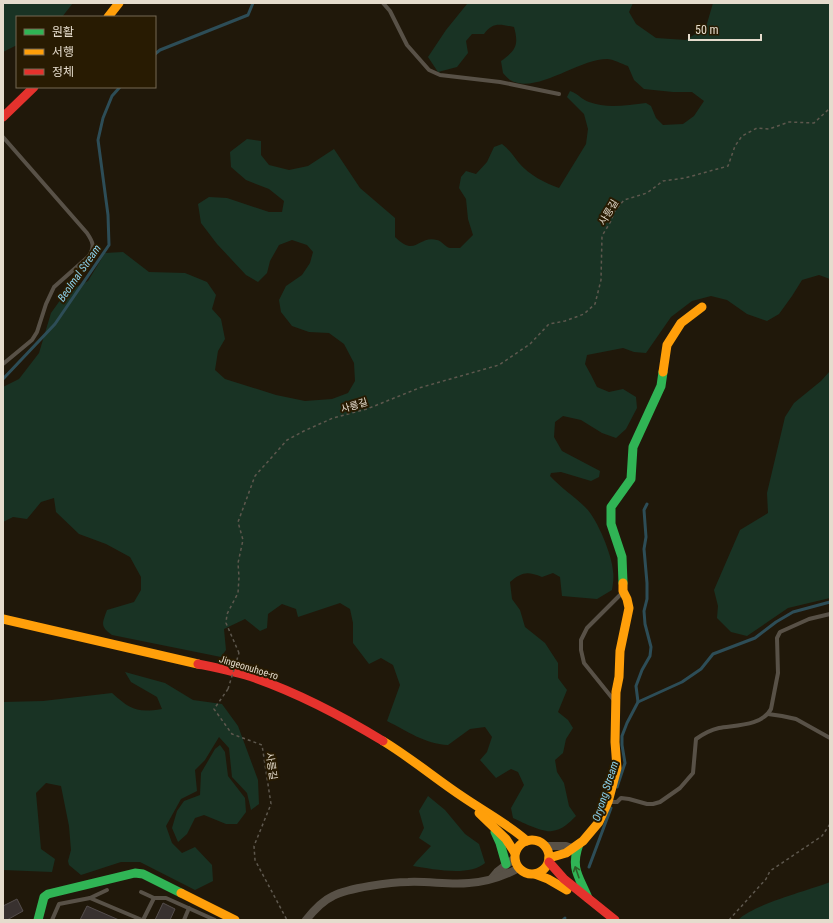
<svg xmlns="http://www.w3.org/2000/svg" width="833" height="923" viewBox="0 0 833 923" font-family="'Roboto Condensed','Noto Sans KR',sans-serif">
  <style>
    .green { fill: #193324 }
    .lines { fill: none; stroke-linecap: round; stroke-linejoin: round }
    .stream { stroke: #2d4d57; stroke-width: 3 }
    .building { fill: #38312f; stroke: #544d4c }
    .path { stroke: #5e584e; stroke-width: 1.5; stroke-dasharray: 3 3; stroke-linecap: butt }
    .lane { stroke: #585147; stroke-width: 4 }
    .street { stroke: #585147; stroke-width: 8 }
    .fast { stroke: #30b455; stroke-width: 9 }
    .slow { stroke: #ff9f0a; stroke-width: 9 }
    .jam { stroke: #e5322d; stroke-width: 9 }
    .path-bridge { stroke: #5e584e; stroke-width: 1.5; stroke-dasharray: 3 3; stroke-linecap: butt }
    .oneway { stroke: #2c6027 }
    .labels { text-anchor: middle; stroke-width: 4; stroke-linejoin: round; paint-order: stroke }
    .street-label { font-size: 10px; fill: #e5dccd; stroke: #281b02 }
    .water-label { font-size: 11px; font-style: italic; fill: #8cd1ea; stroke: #281b02 }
  </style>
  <rect width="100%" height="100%" fill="#20180a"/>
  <!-- green -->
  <g class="green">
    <polygon points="3,3 73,3 62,17 17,17 17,45 3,52"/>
    <path d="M469,3H633L629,12L636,24L656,38L686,40L706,27L713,3H830V279L819,275L802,280L792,296L779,314L767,321L747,314L727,300L711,296L692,301L671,317L646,353L634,352L623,348L587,355L585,364L591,375L597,387L609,392L623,389L636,397L637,408L626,429L616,438L602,433L581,420L563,416L555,422L554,437L562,451L600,471L599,477L591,481L561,472L551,473L550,476C561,488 574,496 585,507C597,518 612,555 613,571C614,577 613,584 612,590L597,599L562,596L560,577L553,573L542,577C527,571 522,572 510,582L512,599L520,610L525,627L545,643L558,663V678L567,690L558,712L568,720L573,728L566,739L563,753L555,760L557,772L564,783L569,806L576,816C569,823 562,830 552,831C544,833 521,822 513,818L511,808L524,785L518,772L511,769L496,778L480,760L487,752L492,737L485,727L470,729L448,745C425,744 407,731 387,721L400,685L393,665L381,658L369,664L353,643V623L350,609L340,603L298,617L296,609L282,604L268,614L267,628L260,631L245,619L224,629L226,650L221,657L112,635C100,626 102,624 107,610L134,602L141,590V577L130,557L106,544L79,534L56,512L54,498L41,502L27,519L13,517L3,522V387L19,379L39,353L51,313L66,292L88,281L105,253L123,252L149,272L185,273L207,282L216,295L212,309L221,319L225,339L218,351L215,370L225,379L276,395L305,401L332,399L348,393L355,381L354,363L344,344L329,333L309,332L292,326L281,312L279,300L286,286L302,275L310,263L313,252L307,245L292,240L279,245L270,261L267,273L258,282L246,275L217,244L201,223L198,204L209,197L227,198L269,212H282L284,201L269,189L246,180L231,167L230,152L247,139L261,141V155L269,165L289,170L308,166L334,149L360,188L395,218V237C416,258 418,235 437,240C442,241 445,247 450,248C453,248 457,248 460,248L473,235L468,219L466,199L459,188L461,177L466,171L476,174L487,162L494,147L502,144C510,150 513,156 519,163C529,175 545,183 559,188L586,144L588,129L584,114L567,97L570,91C579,94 582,100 589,102C607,109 627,105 646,103L651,106L656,118L663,125L683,124L694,116L704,101L692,92H673L644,89L634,80L628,66C622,64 613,59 607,59C578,59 536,95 510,80C507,78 505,75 503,73L501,61C516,50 519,45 514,27C499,24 493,22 484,34H472L466,41L468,53L457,67L438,72L428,57L446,30L467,4Z"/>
    <polygon points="830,371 830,598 788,608 747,636 731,632 717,618 718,606 714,590 740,530 768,513 767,493 785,417 794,403 821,381"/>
    <path d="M125,672L165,683L193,700L222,704L238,726L258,780L259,804L251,810L247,793L232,777L229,748L219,737L205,760L195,770L197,791L181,799L166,826L172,843L182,853L195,847L212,865L213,881L195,890L140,862H121L81,875L69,865L68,861L71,850L69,826L61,786L46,783L36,793L41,849L55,859L52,872L3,870V702L43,701L112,693C131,710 137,713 162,709L157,697L131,682Z"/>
    <polygon points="220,745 225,752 228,776 245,798 246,812 237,824 226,824 204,815 195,818 187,834 178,842 172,828 177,811 184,801 200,795 201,773 215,749"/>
    <path d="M428,796L445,810L465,834L479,844L485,863C469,877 433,869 413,866L416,862L431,846L419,838L424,828L419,811Z"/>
    <path d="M830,882V920H738C754,904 807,891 830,882Z"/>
  </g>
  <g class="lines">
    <!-- stream -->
    <g class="stream">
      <polyline points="155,54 160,50 248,15 253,3"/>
      <polyline points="3,379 55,324 109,245 108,215 98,140 103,118 112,96 120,87"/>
      <polyline points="638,702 636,686 642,670 650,656 651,647 645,624 644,611 647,599 647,583 644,549 646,537 644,510 647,504"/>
      <polyline points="617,787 625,763 622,745 622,736 627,723 638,702 682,682 701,669 713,654 755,638 776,622 793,612 830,602"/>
      <polyline points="589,867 611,808"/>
      <polyline points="563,920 565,918"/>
    </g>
  </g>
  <!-- building -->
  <g class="building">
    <polygon points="17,899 23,911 7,920 3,920 3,906"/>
    <polygon points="163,903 175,909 170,920 155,920"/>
    <polygon points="87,906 119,920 80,920"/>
  </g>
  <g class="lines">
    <!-- path -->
    <g class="path">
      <polyline points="239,653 226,623 227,614 238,593 239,577 238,563 243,540 238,522 255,476 287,440 304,431 333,418 367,409 419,388 499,365 530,344 549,324 565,321 584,314 595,304 601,280 602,236 611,221 614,212 624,200 647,193 663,181 685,178 728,166 735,146 742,136 757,128 769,129 789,122 814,123 830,108"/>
      <polyline points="228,689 214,709 232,734 262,745 271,804 254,846 255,860 287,920"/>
      <polyline points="729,920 766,879 770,871 822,836 830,824"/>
    </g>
    <!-- lane -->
    <g class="lane">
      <polyline points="383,3 390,11 407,45 429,70 440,75 500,82 559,94"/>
      <path d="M3,137L87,233C93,242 95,246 89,256L54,287L46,304L37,332L32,340L3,364"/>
      <polyline points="613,699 584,663 581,650 581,640 587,628 623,592"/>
      <polyline points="768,714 782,716 796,719 830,738"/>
      <path d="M608,802H617L621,798L629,799L647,804H653L660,802L680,788L693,773L696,739C703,734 710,730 719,728C735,725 762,726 771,709L778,673L777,638L780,632L809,619L830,614"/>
      <polyline points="141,892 154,898 166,898 215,920"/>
      <polyline points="90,898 142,920"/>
      <polyline points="52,920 59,904 90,898 107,890"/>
      <polyline points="143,920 154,898"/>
      <polyline points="184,920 189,908"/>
    </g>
    <!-- street -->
    <g class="street">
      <polyline points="545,846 566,846 572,848"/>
      <polyline points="492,878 497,872 515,858"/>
      <path d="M306,920C314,910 322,901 333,896C348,888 391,882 408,882C429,881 449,885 469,883C486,882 504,876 519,868"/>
    </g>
    <!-- fast -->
    <g class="fast">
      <polyline points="623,583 622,557 611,524 611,507 631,479 633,447 661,386 663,372"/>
      <polyline points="495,832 500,843 506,864"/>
      <path d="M579,844C570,869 579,876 588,898"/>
      <polyline points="38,920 44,897 48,894 135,873 143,874 181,893"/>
    </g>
    <!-- slow -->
    <g class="slow">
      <polyline points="108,17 119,3"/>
      <polyline points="663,372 667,345 681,323 702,307"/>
      <polyline points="3,619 198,664"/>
      <path d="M383,741C411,758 436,779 463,797C485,812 508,824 527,841"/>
      <polyline points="479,813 506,839 515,853"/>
      <circle cx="532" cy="857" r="17"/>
      <polyline points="549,858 566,853 583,841 599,822 608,802 617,768 615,742 616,692 619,677 620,651 629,608 627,599 623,591 623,583"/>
      <polyline points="535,874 548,879 567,890"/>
      <polyline points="181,893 235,920"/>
    </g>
    <!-- jam -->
    <g class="jam">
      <polyline points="3,117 34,87"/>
      <path d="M198,664C217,668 237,672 255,678C300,694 342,716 383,741"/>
      <polyline points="549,862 564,879 615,920"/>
    </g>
    <!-- path-bridge -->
    <polyline class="path-bridge" points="228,689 239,653"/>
  </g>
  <!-- one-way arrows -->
  <defs><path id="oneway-shaft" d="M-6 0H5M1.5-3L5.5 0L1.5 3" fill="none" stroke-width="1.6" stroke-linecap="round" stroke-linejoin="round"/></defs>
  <use class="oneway" href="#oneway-shaft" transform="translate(577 872) rotate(-109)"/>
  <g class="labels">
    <!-- street labels -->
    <g class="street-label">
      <text transform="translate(608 212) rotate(-59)" y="4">사릉길</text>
      <text transform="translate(354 405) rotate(-17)" y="4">사릉길</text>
      <text transform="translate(249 667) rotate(17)" y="4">Jingeonuhoe-ro</text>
      <text transform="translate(272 766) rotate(81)" y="4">사릉길</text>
    </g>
    <!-- water labels -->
    <g class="water-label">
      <text transform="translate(79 273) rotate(-55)" y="4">Beolmal Stream</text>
      <text transform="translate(605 791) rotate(-72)" y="4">Oryong Stream</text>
    </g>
  </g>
  <!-- border -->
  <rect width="833" height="923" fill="none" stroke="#e5dccd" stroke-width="8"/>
  <!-- legend -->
  <rect x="16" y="16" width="140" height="72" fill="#281b02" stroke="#746853"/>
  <rect x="24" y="29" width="20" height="6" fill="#30b455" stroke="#746853"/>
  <text x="52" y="36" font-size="12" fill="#e5dccd">원활</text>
  <rect x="24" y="49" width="20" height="6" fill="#ff9f0a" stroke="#746853"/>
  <text x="52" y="56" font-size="12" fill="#e5dccd">서행</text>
  <rect x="24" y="69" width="20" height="6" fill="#e5322d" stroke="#746853"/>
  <text x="52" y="76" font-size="12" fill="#e5dccd">정체</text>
  <!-- scale -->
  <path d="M689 34v6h72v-6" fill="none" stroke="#e5dccd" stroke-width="2"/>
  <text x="695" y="34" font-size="12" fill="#e5dccd" stroke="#281b02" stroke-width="3" paint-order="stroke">50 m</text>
</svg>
